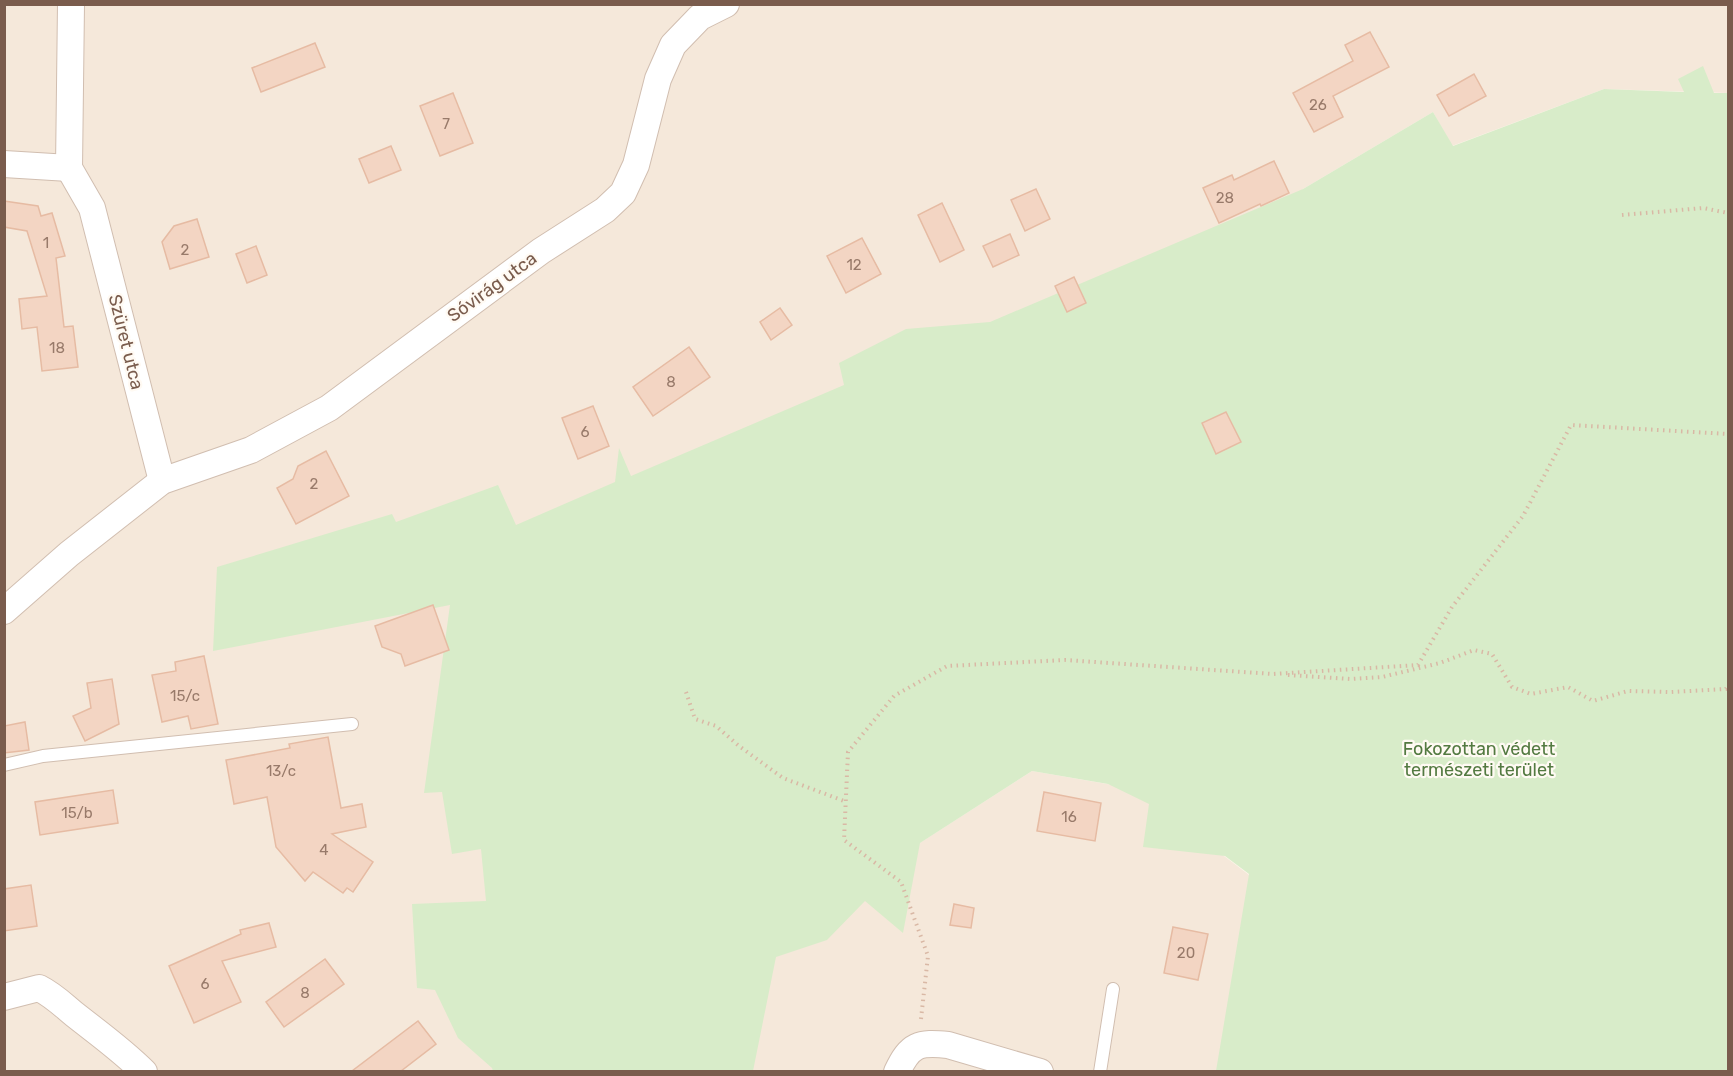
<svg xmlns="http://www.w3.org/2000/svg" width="1733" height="1076" viewBox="0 0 1733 1076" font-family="Rubik,sans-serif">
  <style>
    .residential { fill: #f5e8da }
    .green { fill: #d8ecc9 }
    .building { fill: #f3d5c3; stroke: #e6bba3; stroke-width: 1.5 }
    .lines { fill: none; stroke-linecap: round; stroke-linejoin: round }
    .service-casing { stroke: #d1beb0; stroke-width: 14 }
    .minor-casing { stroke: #d1beb0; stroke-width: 28 }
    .path { stroke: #d9b8a5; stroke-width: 4; stroke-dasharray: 1.5 4.5; stroke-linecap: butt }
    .service { stroke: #fff; stroke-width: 12 }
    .minor { stroke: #fff; stroke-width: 26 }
    .labels { text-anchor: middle; stroke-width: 4.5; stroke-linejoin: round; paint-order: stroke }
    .number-label { font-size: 15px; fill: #987a6a }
    .street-label { font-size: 18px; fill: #7a5c4d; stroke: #fffaf3 }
    .park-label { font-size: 18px; fill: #537a41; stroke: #fffaf3 }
  </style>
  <rect width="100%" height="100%" fill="#fdf6ec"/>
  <!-- residential -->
  <g class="residential">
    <polygon points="5,5 1728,5 1728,93 1604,89 1452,146 1433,112 1303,189 621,1071 5,1072"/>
    <polygon points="1032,771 1136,789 1253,878 1225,1071 705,1072 773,937"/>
  </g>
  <!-- green -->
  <polygon class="green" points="1703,66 1714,93 1728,93 1728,1071 1216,1071 1249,874 1225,856 1143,847 1149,804 1108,784 1032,771 920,843 903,933 865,901 827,940 776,957 753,1071 493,1071 492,1068 458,1038 435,990 417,988 412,904 486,901 481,849 452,854 442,792 424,793 450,605 213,651 217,567 392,514 396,522 498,485 516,525 615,482 619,448 631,476 844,385 839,363 906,329 990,322 1303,189 1433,112 1453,146 1604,89 1684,92 1678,79"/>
  <!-- building -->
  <g class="building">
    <polygon points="1370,32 1389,67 1333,96 1343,117 1314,132 1293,93 1353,61 1345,45"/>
    <polygon points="315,43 325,67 261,92 252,68"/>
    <polygon points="1474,74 1486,96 1449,116 1437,95"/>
    <polygon points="453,93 473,143 440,156 420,106"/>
    <polygon points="391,146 401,170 369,183 359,159"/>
    <polygon points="1274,161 1289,193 1261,206 1260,204 1219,223 1203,188 1232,175 1234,180"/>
    <polygon points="1036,189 1050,219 1025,231 1011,200"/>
    <polygon points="4,201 38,206 41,216 52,213 65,256 56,258 64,327 73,326 78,367 42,371 37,327 22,329 19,299 47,296 27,231 4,227"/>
    <polygon points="942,203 964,250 940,262 918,215"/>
    <polygon points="197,219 209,257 170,269 162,242 174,226"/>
    <polygon points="1010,234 1019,255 993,267 983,246"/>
    <polygon points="862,238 881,274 846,293 827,256"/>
    <polygon points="256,246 267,275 247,283 236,254"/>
    <polygon points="1074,277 1086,303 1067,312 1055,286"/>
    <polygon points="780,308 792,325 771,340 760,322"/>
    <polygon points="689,347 710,377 653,416 633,387"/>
    <polygon points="593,406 609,446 578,459 562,418"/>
    <polygon points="1226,412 1241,442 1216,454 1202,423"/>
    <polygon points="326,451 349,496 296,524 277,488 293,479 298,466"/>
    <polygon points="433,605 449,650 405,666 401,654 382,647 375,626"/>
    <polygon points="204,656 218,724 191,729 188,716 162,722 152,675 176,671 175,662"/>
    <polygon points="112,679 119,724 85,741 73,716 91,708 87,683"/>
    <polygon points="25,722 29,750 4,753 4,726"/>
    <polygon points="328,737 341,808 362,804 366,827 332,834 373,862 353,892 347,888 343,893 313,872 305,881 276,847 267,797 234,804 226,760 290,748 289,744"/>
    <polygon points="113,790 118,823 40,835 35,802"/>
    <polygon points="1044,792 1101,803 1095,841 1037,831"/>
    <polygon points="31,885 37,926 4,931 4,889"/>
    <polygon points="954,904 974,908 971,928 950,925"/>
    <polygon points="269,923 276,947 222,961 241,1002 194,1023 169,966 241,934 240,930"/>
    <polygon points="1173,927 1208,934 1198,980 1164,973"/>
    <polygon points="325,959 344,984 284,1027 266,1002"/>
    <polygon points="418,1021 436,1044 401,1071 352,1071"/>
  </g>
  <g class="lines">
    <defs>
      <g id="service">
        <polyline points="4,765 43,756 352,724"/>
        <polyline points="1100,1072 1113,989"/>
      </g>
      <g id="minor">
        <polyline points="71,4 69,168 92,208 162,481"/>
        <polyline points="4,164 69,168"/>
        <polyline points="4,611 69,554 162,481 251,450 329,408 541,251 605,210 623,193 636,165 658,79 673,45 700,17 726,4"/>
        <path d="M4,997L39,988C53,995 62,1004 74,1014C98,1033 122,1050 144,1072"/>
        <path d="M897,1072C910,1044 919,1042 948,1045L1040,1072"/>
      </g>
    </defs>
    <!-- service casing -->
    <use href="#service" class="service-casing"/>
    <!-- minor casing -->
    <use href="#minor" class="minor-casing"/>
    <!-- path -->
    <g class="path">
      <polyline points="1622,215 1703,208 1728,213"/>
      <polyline points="1288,675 1350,679 1382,677 1440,663 1474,650 1492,654 1512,687 1531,694 1568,687 1593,701 1628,691 1671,692 1726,689 1728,685"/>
      <polyline points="686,692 695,719 716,726 739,746 783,778 844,801"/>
      <polyline points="921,1019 928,956 901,882 844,840 848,752 894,696 947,666 1065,660 1273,674 1418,665 1452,607 1523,516 1571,425 1728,434"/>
    </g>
    <!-- service -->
    <use href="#service" class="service"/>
    <!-- minor -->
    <use href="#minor" class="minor"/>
  </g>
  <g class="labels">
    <!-- number labels -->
    <g class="number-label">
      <text x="1318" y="110">26</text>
      <text x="446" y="129">7</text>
      <text x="1225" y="203">28</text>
      <text x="46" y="248">1</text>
      <text x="185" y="255">2</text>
      <text x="854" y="270">12</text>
      <text x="57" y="353">18</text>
      <text x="671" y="387">8</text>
      <text x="585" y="437">6</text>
      <text x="314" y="489">2</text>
      <text x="185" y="701">15/c</text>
      <text x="281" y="776">13/c</text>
      <text x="77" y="818">15/b</text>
      <text x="1069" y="822">16</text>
      <text x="324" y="855">4</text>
      <text x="1186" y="958">20</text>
      <text x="205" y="989">6</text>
      <text x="305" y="998">8</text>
    </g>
    <!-- street labels -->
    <g class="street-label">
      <text transform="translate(492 287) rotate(-36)" y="6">Sóvirág utca</text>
      <text transform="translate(126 342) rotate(76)" y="6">Szüret utca</text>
    </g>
    <!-- park labels -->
    <g class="park-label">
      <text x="1479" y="755">Fokozottan védett<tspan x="1479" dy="21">természeti terület</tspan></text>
    </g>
  </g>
  <!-- border -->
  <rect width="1733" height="1076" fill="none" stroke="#7a5c4d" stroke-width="12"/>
</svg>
